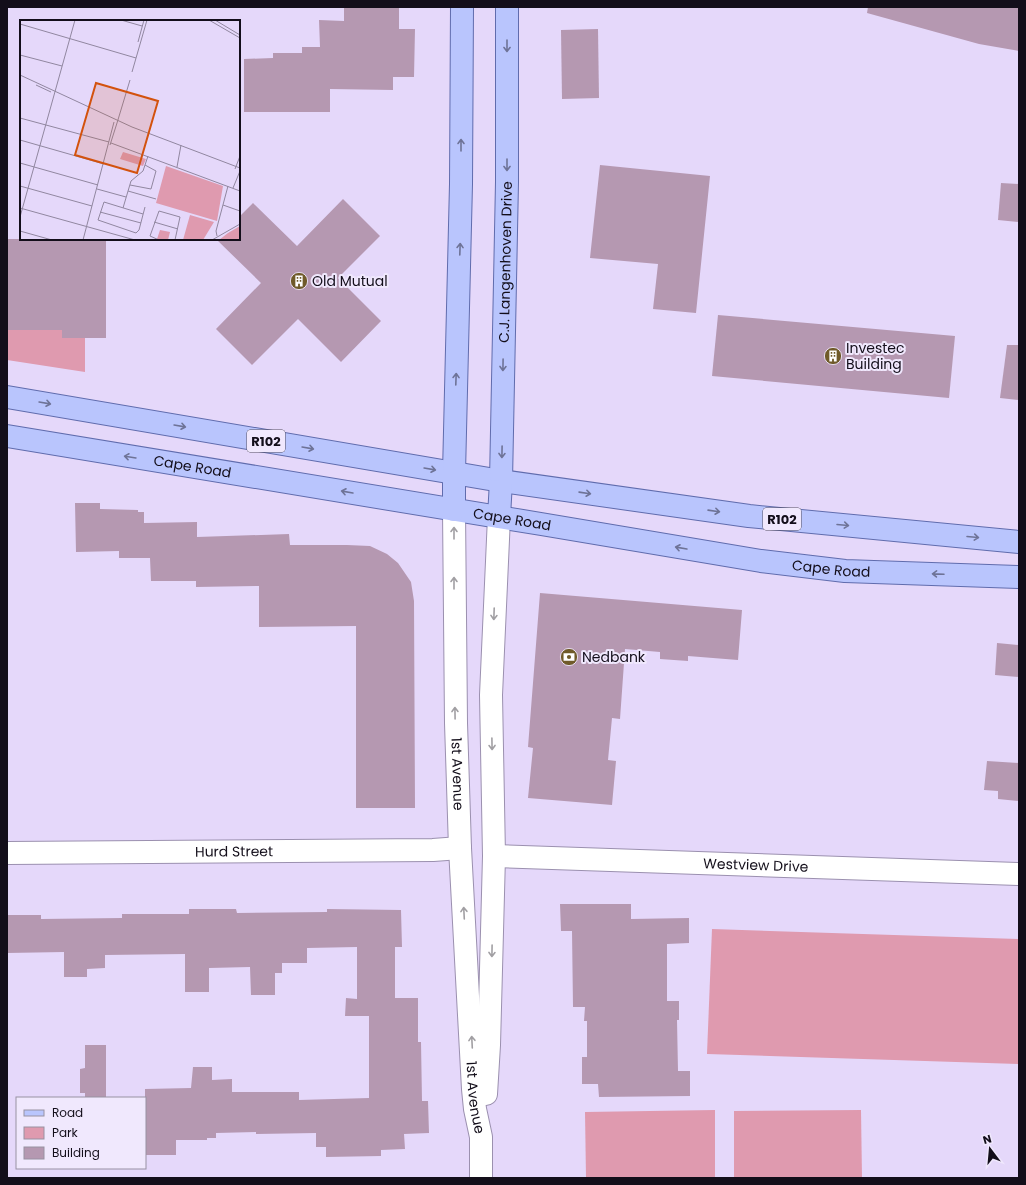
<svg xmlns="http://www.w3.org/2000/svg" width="1026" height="1185" viewBox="0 0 1026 1185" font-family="Poppins,sans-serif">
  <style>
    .green { fill: #df9aaf }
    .building { fill: #b598b1 }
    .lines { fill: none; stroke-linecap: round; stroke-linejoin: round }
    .minor-casing { stroke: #9b90af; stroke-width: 24 }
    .major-casing { stroke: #606cad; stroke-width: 24 }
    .minor { stroke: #fff; stroke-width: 22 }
    .major { stroke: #b9c5fd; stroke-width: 22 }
    .oneway { stroke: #6e7397 }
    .oneway2 { stroke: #a19fa3 }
    .labels { text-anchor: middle; stroke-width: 4; stroke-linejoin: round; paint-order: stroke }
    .shield { fill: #f0e8fd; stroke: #554f5e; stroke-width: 1 }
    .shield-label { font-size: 13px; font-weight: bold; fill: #130e1a }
    .street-label { font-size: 14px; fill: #130e1a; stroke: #f0e8fd }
    .poi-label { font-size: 14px; fill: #130e1a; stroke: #f0e8fd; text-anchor: start }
    .inset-road { fill: none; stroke: #9187a0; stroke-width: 1 }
    .view { fill: #d3520d; fill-opacity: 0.15; stroke: #d3520d; stroke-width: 2 }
    .inset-edge { fill: none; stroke: #130e1a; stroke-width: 2 }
  </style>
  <rect width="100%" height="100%" fill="#e5d8fa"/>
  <!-- green -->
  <g class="green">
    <polygon points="7,330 62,330 62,338 85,338 85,372 7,360"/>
    <polygon points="712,929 1019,939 1019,1064 707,1054"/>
    <polygon points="715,1110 715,1178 586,1178 585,1112"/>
    <polygon points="861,1110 862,1178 734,1178 734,1111"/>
  </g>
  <!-- building -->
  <g class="building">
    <polygon points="344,7 399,7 399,29 415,29 414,77 393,77 393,90 330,89 330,112 244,112 244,59 273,58 273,53 302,53 302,47 320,47 319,20 344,21"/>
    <polygon points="868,7 1019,7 1019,51 979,44 867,13"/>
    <polygon points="598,29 599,98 562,99 561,30"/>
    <polygon points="600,165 710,176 696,313 653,309 658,264 590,258"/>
    <polygon points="1001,183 1019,184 1019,222 998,220"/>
    <polygon points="343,199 380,236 338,278 381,321 341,362 298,319 252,365 216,329 261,283 216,239 239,239 239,217 253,203 297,246"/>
    <polygon points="7,239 106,239 106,338 62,338 62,330 7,330"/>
    <polygon points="718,315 955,336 949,398 712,376"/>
    <polygon points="1007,345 1019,345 1019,400 1000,398"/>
    <polygon points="75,503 100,503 100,509 138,510 138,512 144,512 144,523 197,522 197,537 289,534 290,545 347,545 370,546 387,554 398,563 411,582 414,601 415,808 356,808 356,626 259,627 259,586 196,587 196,581 151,581 150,558 119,558 119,551 76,552"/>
    <polygon points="540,593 742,610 738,660 688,656 688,661 660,659 660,652 625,649 620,719 612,718 608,760 616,761 612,805 528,798 533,748 528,747"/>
    <polygon points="997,643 1019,645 1019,677 995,675"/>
    <polygon points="987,761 1019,763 1019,801 998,799 998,791 984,790"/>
    <polygon points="560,904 631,904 631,919 689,918 689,943 667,944 667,1001 679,1001 679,1020 677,1020 678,1071 690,1071 690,1096 599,1097 598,1084 582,1084 582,1057 587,1057 587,1021 584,1021 585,1007 573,1007 572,931 561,931"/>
    <polygon points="189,909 236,909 237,913 327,912 327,909 401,910 402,947 395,947 395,998 418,998 418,1042 421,1042 422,1101 428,1101 429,1133 404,1134 405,1149 381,1150 381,1156 326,1157 326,1147 316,1147 316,1133 256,1134 256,1132 216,1133 216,1138 207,1138 207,1140 176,1140 176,1155 145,1155 145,1089 191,1088 193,1067 212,1067 212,1080 232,1079 232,1092 299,1092 299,1100 369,1098 369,1016 345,1016 346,998 357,999 357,947 307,948 307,963 282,963 282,973 275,973 275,995 251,995 250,967 209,968 209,992 185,992 185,954 105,955 105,968 87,969 87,977 64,977 64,952 7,953 7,915 41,915 41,919 122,918 122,914 189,914"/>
    <polygon points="85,1045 106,1045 106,1098 85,1098 85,1093 80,1093 80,1069 85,1068"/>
  </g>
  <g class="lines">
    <defs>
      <g id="minor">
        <path id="s1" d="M454,510L456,723L460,848L473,1089L475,1109L481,1137V1178"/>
        <path id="s2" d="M7,853L433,850L460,848"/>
        <path id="s3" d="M494,856L1019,874"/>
        <polyline points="486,1094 489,1045 494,856 491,695 499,517"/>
      </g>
      <g id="major">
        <polyline points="7,397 501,481 749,516 1019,542"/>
        <path id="s4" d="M7,436L541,524L761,561L845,571L1019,577"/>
        <polyline points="454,510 454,473 461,184 462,7"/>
        <path id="s5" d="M499,517L501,481L507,182V7"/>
      </g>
    </defs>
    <!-- minor casing -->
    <use href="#minor" class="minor-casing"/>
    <!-- major casing -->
    <use href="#major" class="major-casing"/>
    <!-- minor -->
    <use href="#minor" class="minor"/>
    <!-- major -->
    <use href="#major" class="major"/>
  </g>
  <!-- one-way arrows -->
  <defs><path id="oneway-shaft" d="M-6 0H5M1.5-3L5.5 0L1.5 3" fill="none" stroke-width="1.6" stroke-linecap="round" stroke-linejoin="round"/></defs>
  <g class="oneway">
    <use href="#oneway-shaft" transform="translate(507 46) rotate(90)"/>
    <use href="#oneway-shaft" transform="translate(461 145) rotate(-90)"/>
    <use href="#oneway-shaft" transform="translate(507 165) rotate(90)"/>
    <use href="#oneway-shaft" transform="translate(460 249) rotate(-88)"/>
    <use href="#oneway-shaft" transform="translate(503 365) rotate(91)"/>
    <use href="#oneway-shaft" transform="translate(456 379) rotate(-88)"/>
    <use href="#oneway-shaft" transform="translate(45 403) rotate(10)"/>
    <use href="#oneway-shaft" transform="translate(180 426) rotate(10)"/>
    <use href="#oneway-shaft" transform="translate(308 448) rotate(10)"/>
    <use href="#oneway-shaft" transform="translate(502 452) rotate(91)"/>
    <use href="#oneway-shaft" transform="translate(130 457) rotate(-171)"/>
    <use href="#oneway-shaft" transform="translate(430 469) rotate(10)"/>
    <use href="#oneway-shaft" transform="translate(347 492) rotate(-170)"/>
    <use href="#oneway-shaft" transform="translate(585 493) rotate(8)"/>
    <use href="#oneway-shaft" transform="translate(714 511) rotate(8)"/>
    <use href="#oneway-shaft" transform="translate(843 525) rotate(5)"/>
    <use href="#oneway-shaft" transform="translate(973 537) rotate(5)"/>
    <use href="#oneway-shaft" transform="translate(681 548) rotate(-170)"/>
    <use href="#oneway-shaft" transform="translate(938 574) rotate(-178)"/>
  </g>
  <g class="oneway2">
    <use href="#oneway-shaft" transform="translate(454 533) rotate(-90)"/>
    <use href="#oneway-shaft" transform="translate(454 583) rotate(-90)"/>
    <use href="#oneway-shaft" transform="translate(494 614) rotate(92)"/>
    <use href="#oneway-shaft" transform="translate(455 713) rotate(-91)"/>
    <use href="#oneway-shaft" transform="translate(492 744) rotate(89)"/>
    <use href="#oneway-shaft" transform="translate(464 913) rotate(-93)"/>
    <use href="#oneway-shaft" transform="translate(492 951) rotate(91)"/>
    <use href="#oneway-shaft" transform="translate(472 1042) rotate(-93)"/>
  </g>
  <!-- icons -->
  <defs>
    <symbol id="building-disc" viewBox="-11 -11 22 22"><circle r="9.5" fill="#6f5a29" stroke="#f0e8fd"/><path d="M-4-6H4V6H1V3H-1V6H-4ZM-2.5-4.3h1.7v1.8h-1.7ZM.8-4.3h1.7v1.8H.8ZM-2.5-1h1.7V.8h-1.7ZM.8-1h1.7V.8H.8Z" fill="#fff"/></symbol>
    <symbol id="bank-disc" viewBox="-11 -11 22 22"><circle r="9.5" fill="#6f5a29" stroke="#f0e8fd"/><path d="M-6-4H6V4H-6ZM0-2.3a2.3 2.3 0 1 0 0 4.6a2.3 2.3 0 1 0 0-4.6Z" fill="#fff"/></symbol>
  </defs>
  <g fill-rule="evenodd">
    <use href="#building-disc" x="289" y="271" width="20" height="20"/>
    <use href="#building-disc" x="823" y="346" width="20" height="20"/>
    <use href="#bank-disc" x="559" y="647" width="20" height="20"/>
  </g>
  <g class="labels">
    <!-- shield labels -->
    <g class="shield">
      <rect x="247" y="430" width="38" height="22" rx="3"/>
      <rect x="763" y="508" width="38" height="22" rx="3"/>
    </g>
    <g class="shield-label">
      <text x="266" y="446">R102</text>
      <text x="782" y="524">R102</text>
    </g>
    <!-- street labels -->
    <g class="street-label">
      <text dy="5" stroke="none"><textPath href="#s5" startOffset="255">C.J. Langenhoven Drive</textPath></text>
      <text dy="5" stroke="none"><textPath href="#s4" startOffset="188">Cape Road</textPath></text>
      <text dy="5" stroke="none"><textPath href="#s4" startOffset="512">Cape Road</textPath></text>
      <text dy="5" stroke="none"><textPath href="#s4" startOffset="835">Cape Road</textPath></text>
      <text dy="5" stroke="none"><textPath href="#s1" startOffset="264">1st Avenue</textPath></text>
      <text dy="5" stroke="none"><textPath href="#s2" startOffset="227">Hurd Street</textPath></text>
      <text dy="5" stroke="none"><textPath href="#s3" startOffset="262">Westview Drive</textPath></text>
      <text dy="5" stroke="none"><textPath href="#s1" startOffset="588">1st Avenue</textPath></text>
    </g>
    <!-- poi labels -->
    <g class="poi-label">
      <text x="312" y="286">Old Mutual</text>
      <text x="846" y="353">Investec<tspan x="846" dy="16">Building</tspan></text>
      <text x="582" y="662">Nedbank</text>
    </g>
  </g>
  <!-- overview -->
  <g transform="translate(20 20)">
    <rect width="220" height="220" fill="#e5d8fa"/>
    <path d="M103,132L126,139L123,146L100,139ZM146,146L203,166L197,201L136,183ZM170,195L194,202L183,220H163ZM220,206V220H199L208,213ZM140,210L150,212L148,220L137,219Z" fill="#df9aaf"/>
    <path class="inset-road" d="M101,0L122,6M189,0L220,18M195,0L220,15M0,4L116,38M118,22L124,0M0,35L42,46M112,52L127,0M0,55L112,107L220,148M16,65L31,72M0,98L89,122M97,103L110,60M0,120L84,144M91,123L220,171M90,125L97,103M0,143L78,165M157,147L161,125M215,149L220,136M110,165L131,169L136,151L125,145M0,166L72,186M213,168L220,151M77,169L106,177M108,171L136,179M203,185L220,191M0,188L115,220M103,188L111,161L123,151L128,136M80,192L121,203M123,194L84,182L78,200L116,213L119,210L125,187M0,197L55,0M134,202L158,209M0,211L32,220M197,216L196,211L208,166M63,220L94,102M139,220L130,216L139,191L160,197L155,220M192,220L220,204"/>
    <path class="view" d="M76,63L138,81L117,153L55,135Z"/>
    <rect width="220" height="220" class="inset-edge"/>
  </g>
  <!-- border -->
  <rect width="1026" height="1185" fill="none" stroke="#130e1a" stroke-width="16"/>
  <!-- legend -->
  <rect x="16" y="1097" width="130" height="72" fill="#f0e8fd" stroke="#9891a2"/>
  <rect x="24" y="1110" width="20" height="6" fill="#b9c5fd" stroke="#9891a2"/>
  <text x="52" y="1117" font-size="12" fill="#130e1a">Road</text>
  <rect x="24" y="1127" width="20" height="12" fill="#df9aaf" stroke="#9891a2"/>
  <text x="52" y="1137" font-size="12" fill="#130e1a">Park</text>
  <rect x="24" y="1147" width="20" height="12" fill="#b598b1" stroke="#9891a2"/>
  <text x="52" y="1157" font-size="12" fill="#130e1a">Building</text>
  <!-- north arrow -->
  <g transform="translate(990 1149) rotate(344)" stroke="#f0e8fd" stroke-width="3" paint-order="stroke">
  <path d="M0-3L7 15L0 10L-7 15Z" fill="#130e1a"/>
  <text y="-6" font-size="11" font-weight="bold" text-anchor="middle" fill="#130e1a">N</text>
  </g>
</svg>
